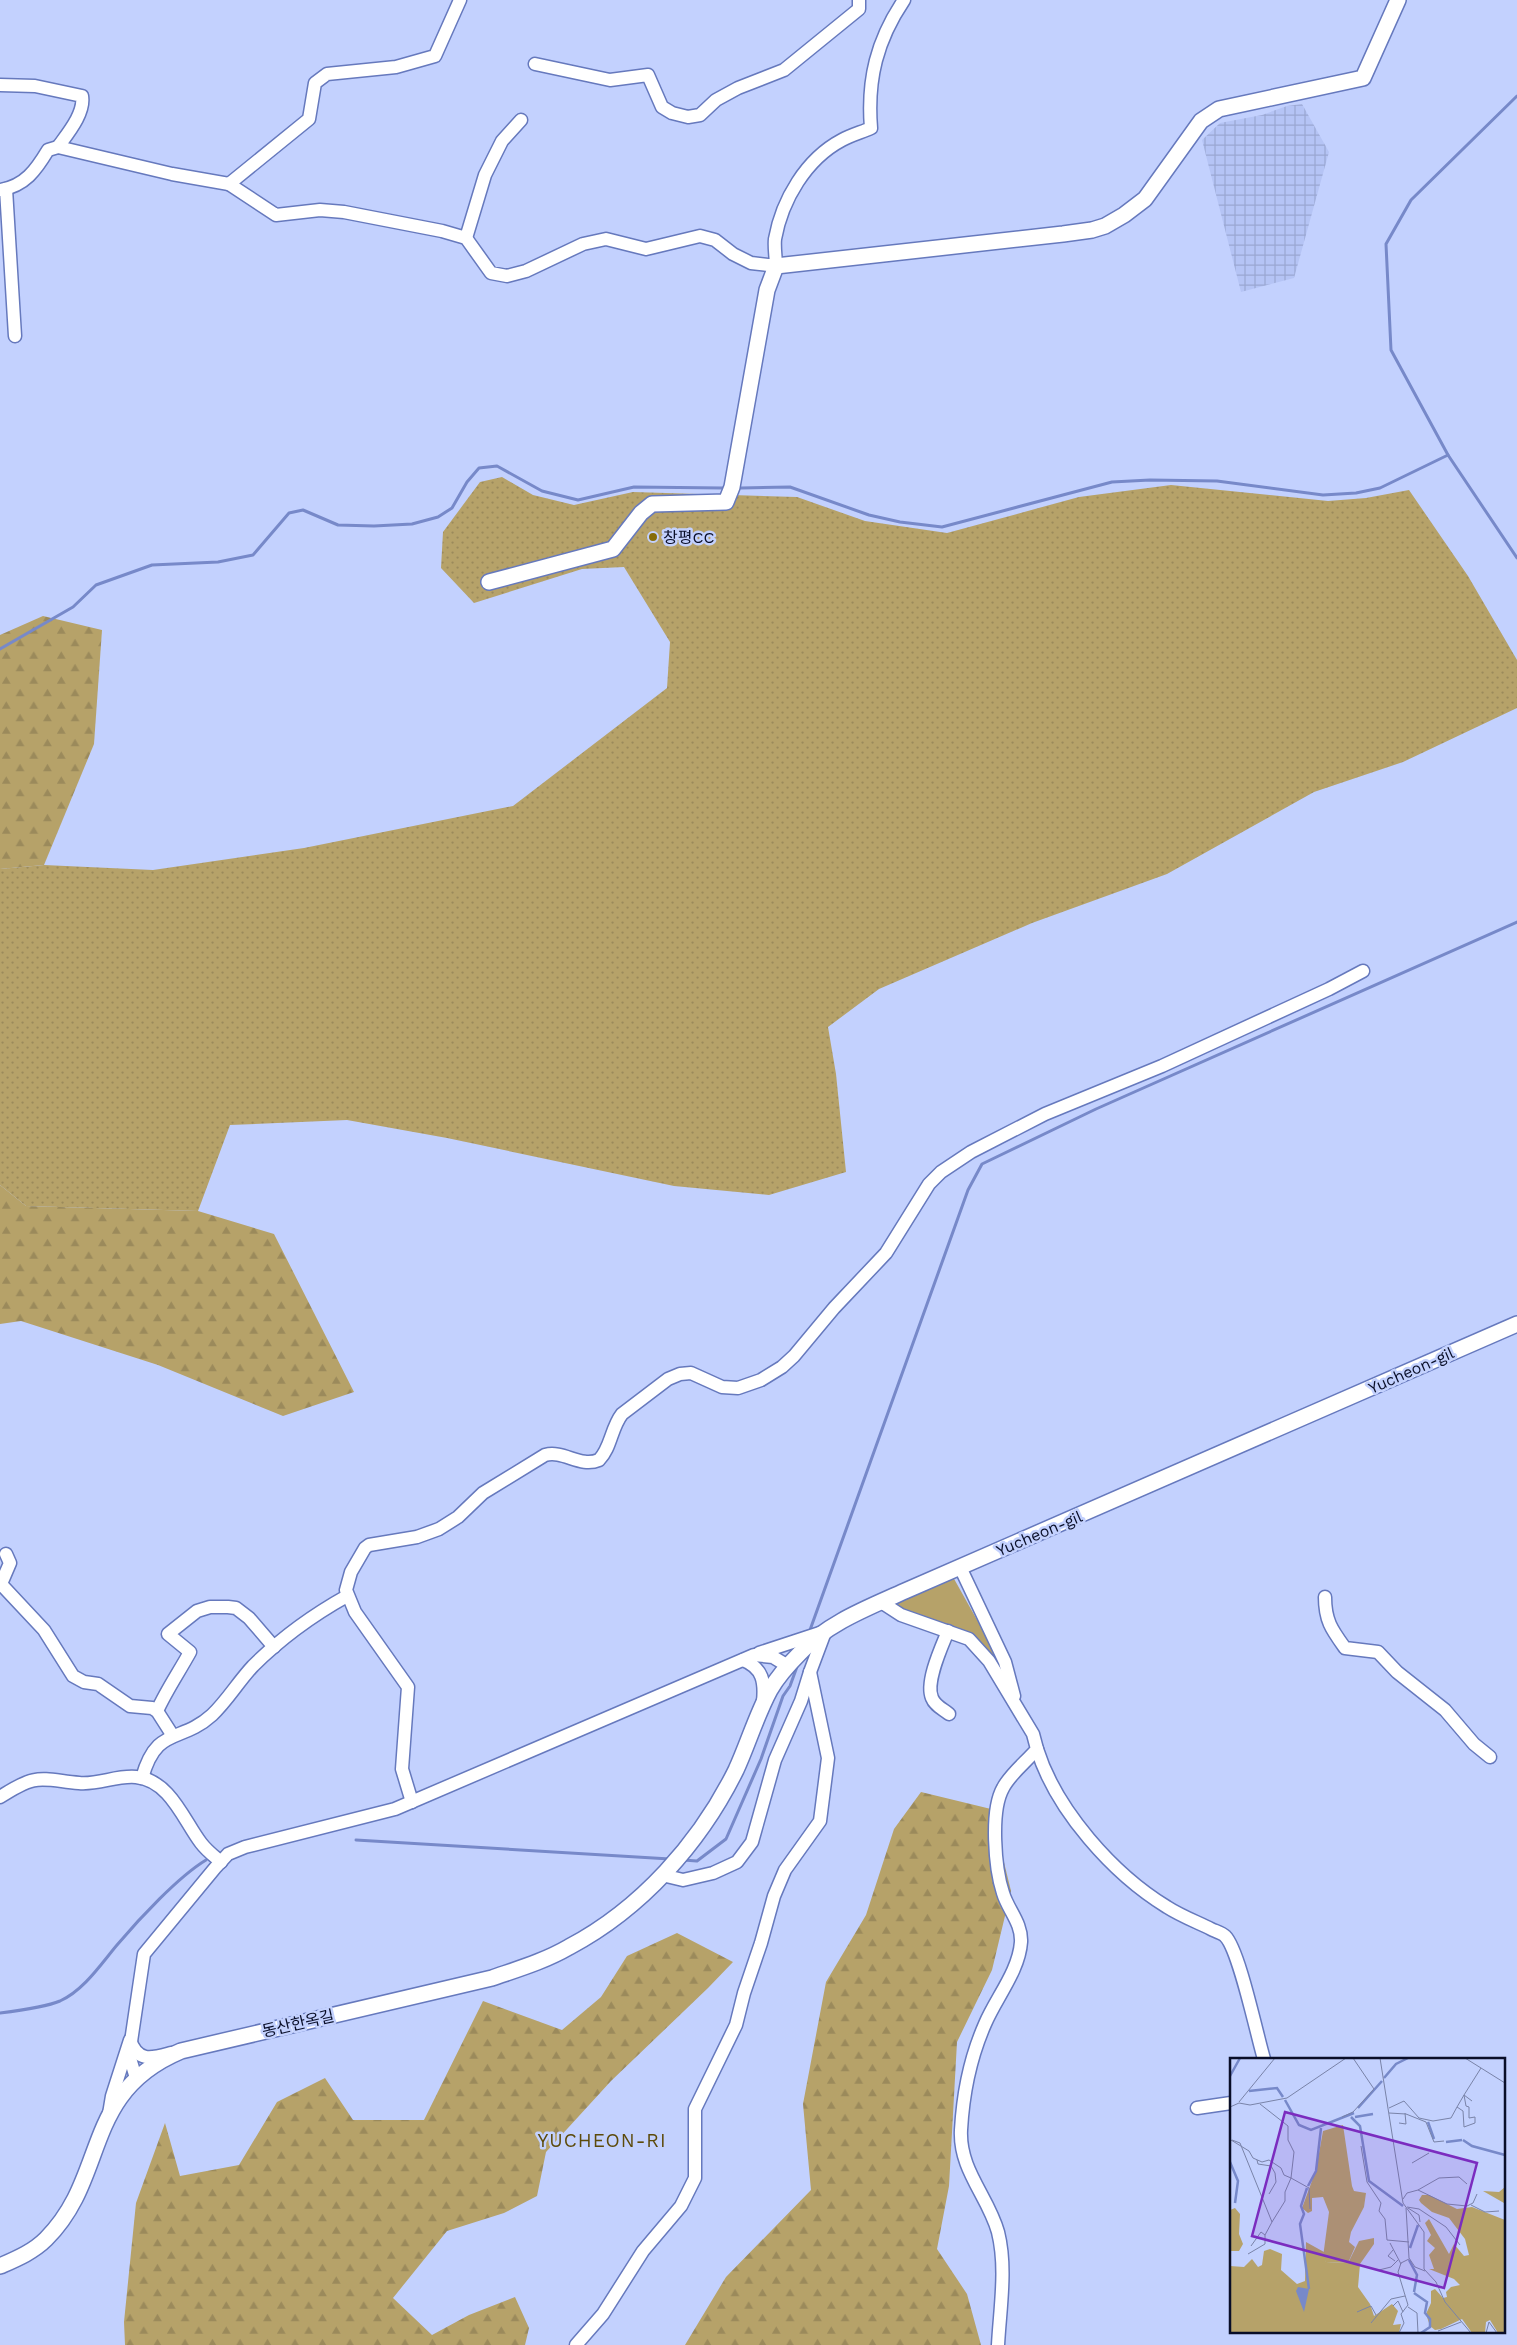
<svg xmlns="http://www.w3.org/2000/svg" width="1517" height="2345" viewBox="0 0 1517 2345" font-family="'Work Sans','Noto Sans KR',sans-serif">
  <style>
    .industrial { fill: url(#industrial-grid) }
    .grass { fill: url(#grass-dots) }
    .forest { fill: url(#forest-firs) }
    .park { fill: #b6a269 }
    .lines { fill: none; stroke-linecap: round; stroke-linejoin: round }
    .stream { stroke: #7789c9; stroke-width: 3 }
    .minor-casing { stroke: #6679bd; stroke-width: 15 }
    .tertiary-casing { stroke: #6679bd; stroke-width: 18 }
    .minor { stroke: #fff; stroke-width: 12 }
    .tertiary { stroke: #fff; stroke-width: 15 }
    .poi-dot { fill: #866c09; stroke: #c3d1fe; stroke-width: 2 }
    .labels { text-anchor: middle; stroke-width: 5; stroke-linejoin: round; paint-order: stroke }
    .poi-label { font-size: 16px; fill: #090e28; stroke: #c3d1fe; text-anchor: start }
    .street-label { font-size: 16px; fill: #090e28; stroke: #c3d1fe }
    .quarter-label { font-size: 19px; letter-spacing: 1px; fill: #5c4a0a; stroke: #c3d1fe }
    .inset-river { fill: none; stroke: #7789c9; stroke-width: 2.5 }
    .inset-road { fill: none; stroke: #7983a8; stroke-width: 1 }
    .view { fill: #7b2cbf; fill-opacity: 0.15; stroke: #7b2cbf; stroke-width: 2.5 }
    .inset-edge { fill: none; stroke: #090e28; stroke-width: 2.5 }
  </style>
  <defs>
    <pattern id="industrial-grid" width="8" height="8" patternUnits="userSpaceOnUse" patternTransform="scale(1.25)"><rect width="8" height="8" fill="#b5c4f5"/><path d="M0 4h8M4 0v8" fill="none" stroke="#9aa7d2"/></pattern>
    <pattern id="grass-dots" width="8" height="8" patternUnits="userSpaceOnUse" patternTransform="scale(1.25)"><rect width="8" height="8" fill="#b6a269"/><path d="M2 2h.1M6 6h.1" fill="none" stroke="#9b8a5b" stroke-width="1.8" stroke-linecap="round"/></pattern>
    <pattern id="forest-firs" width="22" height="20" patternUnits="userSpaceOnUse" patternTransform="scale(1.25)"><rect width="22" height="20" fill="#b6a269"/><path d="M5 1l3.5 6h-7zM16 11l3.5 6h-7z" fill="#9b8a5b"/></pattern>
  </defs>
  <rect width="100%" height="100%" fill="#c3d1fe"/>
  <!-- industrial -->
  <polygon class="industrial" points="1302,104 1329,152 1294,278 1241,292 1202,140 1220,123 1262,115 1287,106"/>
  <!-- grass -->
  <polygon class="grass" points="502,477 533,495 574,505 633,492 797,497 865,521 947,533 1079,497 1171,485 1328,501 1366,498 1409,490 1468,576 1517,660 1517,708 1403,762 1314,792 1167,874 1032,923 879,989 828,1027 836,1074 846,1172 769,1195 674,1186 447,1138 347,1120 230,1125 198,1211 26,1206 0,1185 0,869 44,865 153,870 304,848 513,806 667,688 670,642 624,567 582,569 474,603 441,568 443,532 480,482"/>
  <!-- forest -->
  <g class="forest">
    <polygon points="43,616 102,630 94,744 44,865 0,869 0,635"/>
    <polygon points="0,1185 26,1206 198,1211 274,1234 354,1392 283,1416 158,1365 21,1321 0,1324"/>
    <polygon points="921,1792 991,1809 1011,1891 992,1970 957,2042 949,2186 937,2249 967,2294 981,2345 685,2345 726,2277 811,2190 803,2104 826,1982 866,1915 894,1829"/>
    <polygon points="677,1933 733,1962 708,1988 611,2081 546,2152 537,2196 504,2213 447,2231 393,2298 432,2335 469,2315 515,2297 529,2328 525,2345 125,2345 124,2322 136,2203 165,2123 180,2176 239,2165 277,2102 325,2078 353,2120 424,2120 483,2001 562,2030 601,1997 627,1956"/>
  </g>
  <!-- park -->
  <polygon class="park" points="953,1577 1000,1661 1000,1671 976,1639 906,1612 891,1603"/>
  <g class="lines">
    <!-- stream -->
    <g class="stream">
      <polyline points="1517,96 1411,200 1386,244 1391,350 1448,455 1517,558"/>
      <polyline points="741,488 790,487 869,515 900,522 942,527 1112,482 1150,480 1217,481 1323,495 1356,493 1380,488 1448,455"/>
      <polyline points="0,649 73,607 96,585 152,565 218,562 253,555 289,513 303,510 338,525 374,526 412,524 438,517 452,508 467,482 479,468 497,466 542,491 578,500 634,487 723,488"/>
      <polyline points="810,1630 968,1190 982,1164 1096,1109 1517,922"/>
      <polyline points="356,1840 670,1859"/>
      <polyline points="683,1860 697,1861 726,1839 761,1759 783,1696 790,1686 798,1664"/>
      <path d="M0,2013C16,2011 46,2007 60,2001C84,1990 101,1964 117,1945C139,1919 178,1877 206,1860"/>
    </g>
    <defs>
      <g id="minor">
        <polyline points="535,64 610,80 648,75 662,107 672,113 688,117 700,115 716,100 738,88 784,70 859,9 859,0"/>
        <path d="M0,85L35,86L82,96C85,113 68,133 58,147"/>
        <path d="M229,184L276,215L320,210L344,212L442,231L466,238L491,273L507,276L526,271L583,244L606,239L646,249L700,236L715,240L733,254L751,263L776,266C776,258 774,248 775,239C782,200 806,159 842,140C851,135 862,132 871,128C867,79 877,40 904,0"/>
        <polyline points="6,189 15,336"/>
        <path d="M0,190C25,186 36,170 48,150L58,147L172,174L229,184L309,119L315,83L327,74L396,67L435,56L460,0"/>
        <polyline points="466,238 485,175 502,141 521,120"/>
        <polyline points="6,1554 10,1563 1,1584 44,1630 73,1676 84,1682 98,1684 130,1706 152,1708 157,1711 173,1736"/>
        <polyline points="960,1567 1005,1662 1014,1696"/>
        <path d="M1325,1597C1325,1621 1332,1630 1345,1648L1378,1652L1397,1672L1445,1710L1474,1744L1490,1757"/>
        <path d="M881,1602L901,1615L969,1639L989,1661L1033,1734L1037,1749C1027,1761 1010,1774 1003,1788C990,1811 995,1869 1003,1893C1008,1910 1022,1923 1021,1942C1019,1971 996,1998 985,2024C970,2058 963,2094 961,2130C959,2170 988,2196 998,2232C1007,2268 1000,2308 998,2345"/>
        <path d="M948,1631C942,1646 925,1682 932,1698C935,1706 943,1709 949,1714"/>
        <polyline points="759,1653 820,1633"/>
        <path d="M743,1660C763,1668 765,1682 763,1702"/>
        <path d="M157,1711C166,1691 179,1672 190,1652L168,1634L197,1611L210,1607H228L236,1608L249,1618L274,1647"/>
        <path d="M1037,1749C1056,1810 1113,1874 1167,1907C1181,1916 1197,1922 1211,1929C1215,1931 1222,1933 1225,1936C1239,1949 1257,2036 1264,2059"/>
        <path d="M142,1778C157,1725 180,1744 212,1715C227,1701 238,1682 253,1666C281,1638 313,1615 347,1596"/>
        <path d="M0,1797C37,1773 39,1779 79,1783C98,1785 117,1775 136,1777C170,1780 184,1821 201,1843C207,1851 214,1856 221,1862"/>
        <path d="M412,1802L402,1769L408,1687L355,1612L346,1590L351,1572L365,1548L369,1545L417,1537L439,1529L458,1517L483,1493L545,1455C564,1450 580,1468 599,1460C611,1448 611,1428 622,1414L668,1379L680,1374L691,1373L722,1387L738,1388L761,1380L782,1367L794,1356L834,1308L886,1253L929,1184L941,1172L971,1152L1045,1114L1162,1066L1329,989L1363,971"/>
        <polyline points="662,1875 683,1880 713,1873 737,1862 752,1842 775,1760 801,1701 810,1672 825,1632"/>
        <polyline points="136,2078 129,2055 144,1954 215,1868 228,1854 245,1847 395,1809 754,1655 773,1657 788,1666"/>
        <polyline points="1197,2108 1231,2103"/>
        <path d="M109,2114L112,2096L130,2040C138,2063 152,2058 171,2053"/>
        <polyline points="576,2345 603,2314 643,2251 681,2206 695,2178 695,2109 736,2025 744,1993 761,1943 774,1896 785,1870 820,1821 828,1758 810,1672"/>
      </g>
      <g id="tertiary">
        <polyline points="489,582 613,549 641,513 652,504 726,502 732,487 767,290 776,266 1063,234 1092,230 1105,226 1124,215 1145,199 1201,121 1219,109 1363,78 1398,0"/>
        <path d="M0,2266C16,2259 33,2252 46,2239C109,2176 81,2093 181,2051L492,1978C518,1969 545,1961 569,1947C641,1909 700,1843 736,1770C748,1744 756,1716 770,1690C778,1676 790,1663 801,1652C827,1623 870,1607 905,1591L1517,1324"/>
      </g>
    </defs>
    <!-- minor casing -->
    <use href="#minor" class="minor-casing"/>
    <!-- tertiary casing -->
    <use href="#tertiary" class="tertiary-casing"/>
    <!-- minor -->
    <use href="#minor" class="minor"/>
    <!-- tertiary -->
    <use href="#tertiary" class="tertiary"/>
  </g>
  <!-- markers -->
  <circle class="poi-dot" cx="653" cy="537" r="5"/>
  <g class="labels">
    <!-- poi labels -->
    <g class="poi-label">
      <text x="663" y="543">창평CC</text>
    </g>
    <!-- street labels -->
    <g class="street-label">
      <text transform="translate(1411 1370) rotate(-24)" y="6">Yucheon-gil</text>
      <text transform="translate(1039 1533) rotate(-23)" y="6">Yucheon-gil</text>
      <text transform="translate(298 2023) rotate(-13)" y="6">동산한옥길</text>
    </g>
    <!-- quarter labels -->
    <g class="quarter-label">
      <text x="602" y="2147">YUCHEON-RI</text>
    </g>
  </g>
  <!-- overview -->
  <g transform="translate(1230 2058)">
    <rect width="275" height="275" fill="#c3d1fe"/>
    <path d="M113,67L122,128L124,133L136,135L134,149L121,174L119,184L125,189L118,205L96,204L93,199L99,154L93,139L82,140V153L78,155L72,150L86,112L93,73Z" fill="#b6a269"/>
    <path d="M275,129L274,145L253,133L269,134ZM192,137H199L227,151L242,149L275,162V275H268L260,262L256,264L255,275H242L232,261L211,271L205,272L200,268L196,256L201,245V233L205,231L213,240L217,239L216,234L221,229L230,227L224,221L199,211H204L199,197L205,190L197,183L201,177L195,165L199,161L219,196L224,186L234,198L239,197L235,181L219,160L202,154L191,145L189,142ZM5,150L10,156L9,176L13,186L9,193H0V152ZM144,180V186L130,206L128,229L140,246L144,258L162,246L168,253L163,267L171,266L169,275H0V208L14,209L22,201L28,209L32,207L34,193L40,191L52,196L51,212L67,226L75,223L76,184L94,194L96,204L118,205L129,183Z" fill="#b6a269"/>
    <path d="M68,229L79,231L74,254L66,233Z" fill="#7789c9"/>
    <path class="inset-river" d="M0,18L10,0M154,20L166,6L178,0M19,33L47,30L53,39M55,42L69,67L81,72L124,55M128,50L152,23M121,59L130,68L139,123L173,148M125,59L143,56M198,64L204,81M233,82L242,88L275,97M216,84L232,82M0,104L8,123L5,145M78,128L86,113L91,70M77,130L71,148L74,156L70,166L79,231M180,190L188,167M179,202L187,217L184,234M184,235L197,244L195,255L200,261V269L191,275"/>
    <path class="inset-road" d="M150,0L173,145L194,174V211L206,224L215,244L241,275M235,0L275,25M242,43L234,37L251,10M9,44L45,0M30,46L58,68V82L64,94L61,120L79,130L80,151M0,49L9,45L20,47L57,40L116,0M159,50L174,43L189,60L203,63L221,60L227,49L233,53L234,69L245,65V59L239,60V49L236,48L234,37L227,49M159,55L176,56L196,64L204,84L214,83M112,59L123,54L144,31L123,0M169,65L176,66L175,55M1,82L19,93L23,100L32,104L39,102L51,110L54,117L61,120L55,134V143L42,164M2,82L10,85L42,164L35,177V186L18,196M131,88L137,124L151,145L149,153L155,161L157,182L179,184M27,102L28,106L41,108L45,115L46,124L39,136M182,105L199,95M188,132L209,120L229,119L237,126M173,141L177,135L188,132L217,146L237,148L243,145L247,136M241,147L255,154L269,153M177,149L189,151L216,169L230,187M176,150L179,200L185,209L195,213M178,150L189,157L190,164M160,185L171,206M21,188L31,174L35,177M163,192L158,198L165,203M149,212L161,209L168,202M163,248L168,243L173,254M178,249L187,255L188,275M127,254L141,248L146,257M141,265L161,241L175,238M208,273L231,264M169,275L174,265L171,256L178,247L168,214L171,205L179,201M256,275L259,264L267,275"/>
    <path class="view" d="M55,54L247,105L214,230L22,178Z"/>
    <rect width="275" height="275" class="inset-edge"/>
  </g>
</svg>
